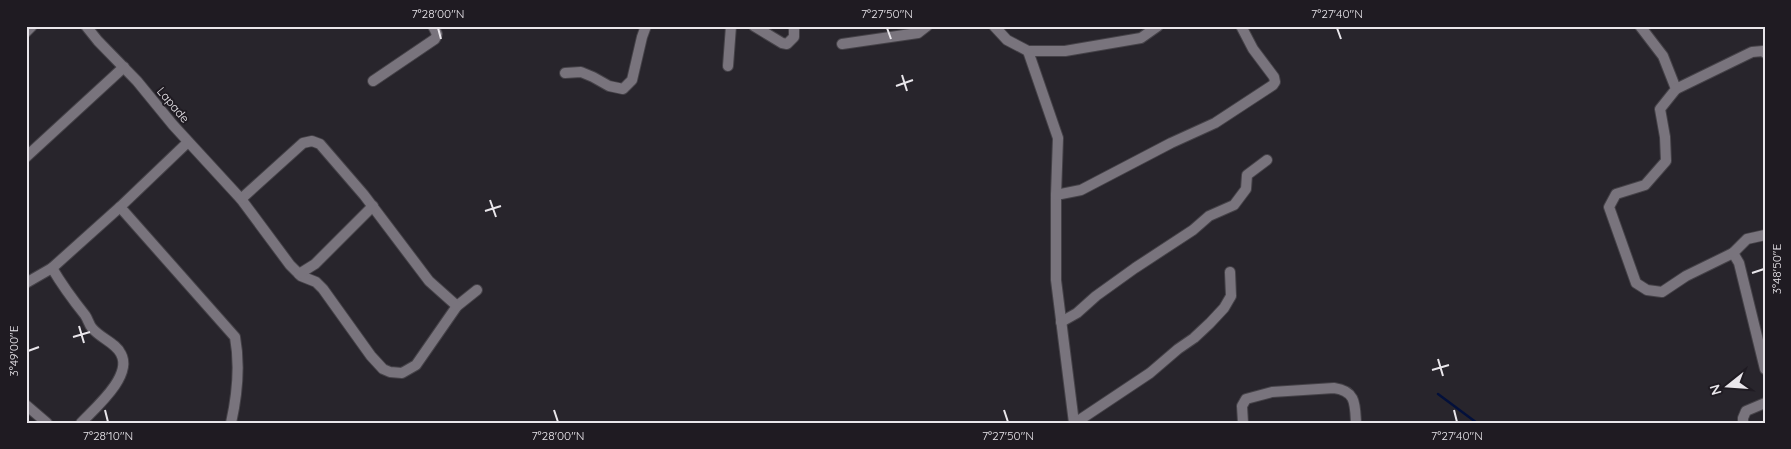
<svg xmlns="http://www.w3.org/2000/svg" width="1791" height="449" viewBox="0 0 1791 449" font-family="Quicksand,sans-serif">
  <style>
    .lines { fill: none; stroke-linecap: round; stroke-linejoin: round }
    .stream { stroke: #03103b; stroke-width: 2.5 }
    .street-casing { stroke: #454248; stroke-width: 12 }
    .street { stroke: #79747d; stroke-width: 10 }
    .ticks { fill: none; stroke: #e9e6eb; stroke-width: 2 }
    .labels { text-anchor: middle; stroke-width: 4; stroke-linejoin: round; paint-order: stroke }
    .street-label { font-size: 12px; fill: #e9e6eb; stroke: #1f1b22 }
    .neatline { fill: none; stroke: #e9e6eb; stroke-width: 2 }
    .ticks-label { font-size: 12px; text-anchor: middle; fill: #e9e6eb }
  </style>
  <rect width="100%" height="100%" fill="#28252c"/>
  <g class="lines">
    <!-- stream -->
    <polyline class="stream" points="1438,394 1477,423"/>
    <defs>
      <g id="street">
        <polyline points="86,26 98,41 137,81 173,125 241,199 290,265 301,276 316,282 323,289 371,356 383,369 390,372 402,373 416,365 457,306 477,290"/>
        <polyline points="754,26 782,43 787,44 794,37 794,26"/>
        <polyline points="994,26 1007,40 1028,51 1065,51 1141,38 1158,26"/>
        <polyline points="1640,26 1663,56 1676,89 1660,109 1665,137 1666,161 1645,185 1616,194 1609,207 1636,283 1647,290 1662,292 1686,276 1733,253 1739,263 1765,369"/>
        <polyline points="26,32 32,26"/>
        <polyline points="842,44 918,33 927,26"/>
        <polyline points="1028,51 1058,138 1056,195 1056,280 1074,423"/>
        <polyline points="728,66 731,26"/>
        <polyline points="565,73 581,72 593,77 609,86 623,89 632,80 642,37 646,26"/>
        <polyline points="373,81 435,39 437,34 433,26"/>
        <polyline points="1676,89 1752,52 1763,51 1765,53"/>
        <path d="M188,142L120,207L235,337C240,364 237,396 231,423"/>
        <polyline points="26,157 124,67"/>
        <polyline points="1056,195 1081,190 1171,143 1215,123 1273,85 1275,82 1274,77 1253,49 1241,26"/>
        <polyline points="241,199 303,143 312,141 320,144 364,195 429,281 457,306"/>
        <polyline points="1733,253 1747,239 1765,235"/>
        <path d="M52,268C62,285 73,300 85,315C88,319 89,325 92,328C100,338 116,343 121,354C133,376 95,408 81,423"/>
        <polyline points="299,274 315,264 373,206"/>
        <polyline points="26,283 52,268 120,207"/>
        <polyline points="1061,322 1077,313 1096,296 1135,268 1193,230 1209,216 1234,205 1246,189 1247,175 1267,160"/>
        <polyline points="26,405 47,423"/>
        <polyline points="1075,423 1150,373 1178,349 1194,338 1210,323 1224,308 1231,296 1230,272"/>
        <path d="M1243,423L1242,406L1246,399L1272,392L1334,388C1356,391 1355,404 1356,423"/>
        <polyline points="1743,423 1743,418 1746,411 1765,403"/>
      </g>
    </defs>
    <!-- street casing -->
    <use href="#street" class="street-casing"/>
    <!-- street -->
    <use href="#street" class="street"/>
  </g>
  <!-- ticks -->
  <path class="ticks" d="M438,28L441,39M887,28L891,39M1337,28L1341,39M902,75L907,91M896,86L913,80M490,200L496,217M485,211L501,206M1752,273L1764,269M79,326L84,343M73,337L90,332M28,351L39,347M1438,359L1443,376M1432,370L1449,365M105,410L108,422M554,410L558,422M1004,410L1008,422M1454,410L1457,422"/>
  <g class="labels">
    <!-- street labels -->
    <g class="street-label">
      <text transform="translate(173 105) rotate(50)" y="4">Lapade</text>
    </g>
  </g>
  <!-- border -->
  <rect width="1791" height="449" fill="none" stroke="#1f1b22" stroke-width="55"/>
  <!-- north arrow -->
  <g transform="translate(1728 386) rotate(253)" stroke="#1f1b22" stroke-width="4" paint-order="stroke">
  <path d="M0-4L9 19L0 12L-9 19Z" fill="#e9e6eb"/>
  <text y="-8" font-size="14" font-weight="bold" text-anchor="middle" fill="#e9e6eb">N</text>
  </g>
  <rect x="28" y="28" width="1736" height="394" class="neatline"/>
  <g class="ticks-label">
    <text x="438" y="18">7°28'00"N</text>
    <text x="887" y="18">7°27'50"N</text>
    <text x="1337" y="18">7°27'40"N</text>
    <text transform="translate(1777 269) rotate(-90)" y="4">3°48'50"E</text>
    <text transform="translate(14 351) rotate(-90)" y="4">3°49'00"E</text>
    <text x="108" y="440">7°28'10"N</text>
    <text x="558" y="440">7°28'00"N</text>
    <text x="1008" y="440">7°27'50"N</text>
    <text x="1457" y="440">7°27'40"N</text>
  </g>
</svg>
